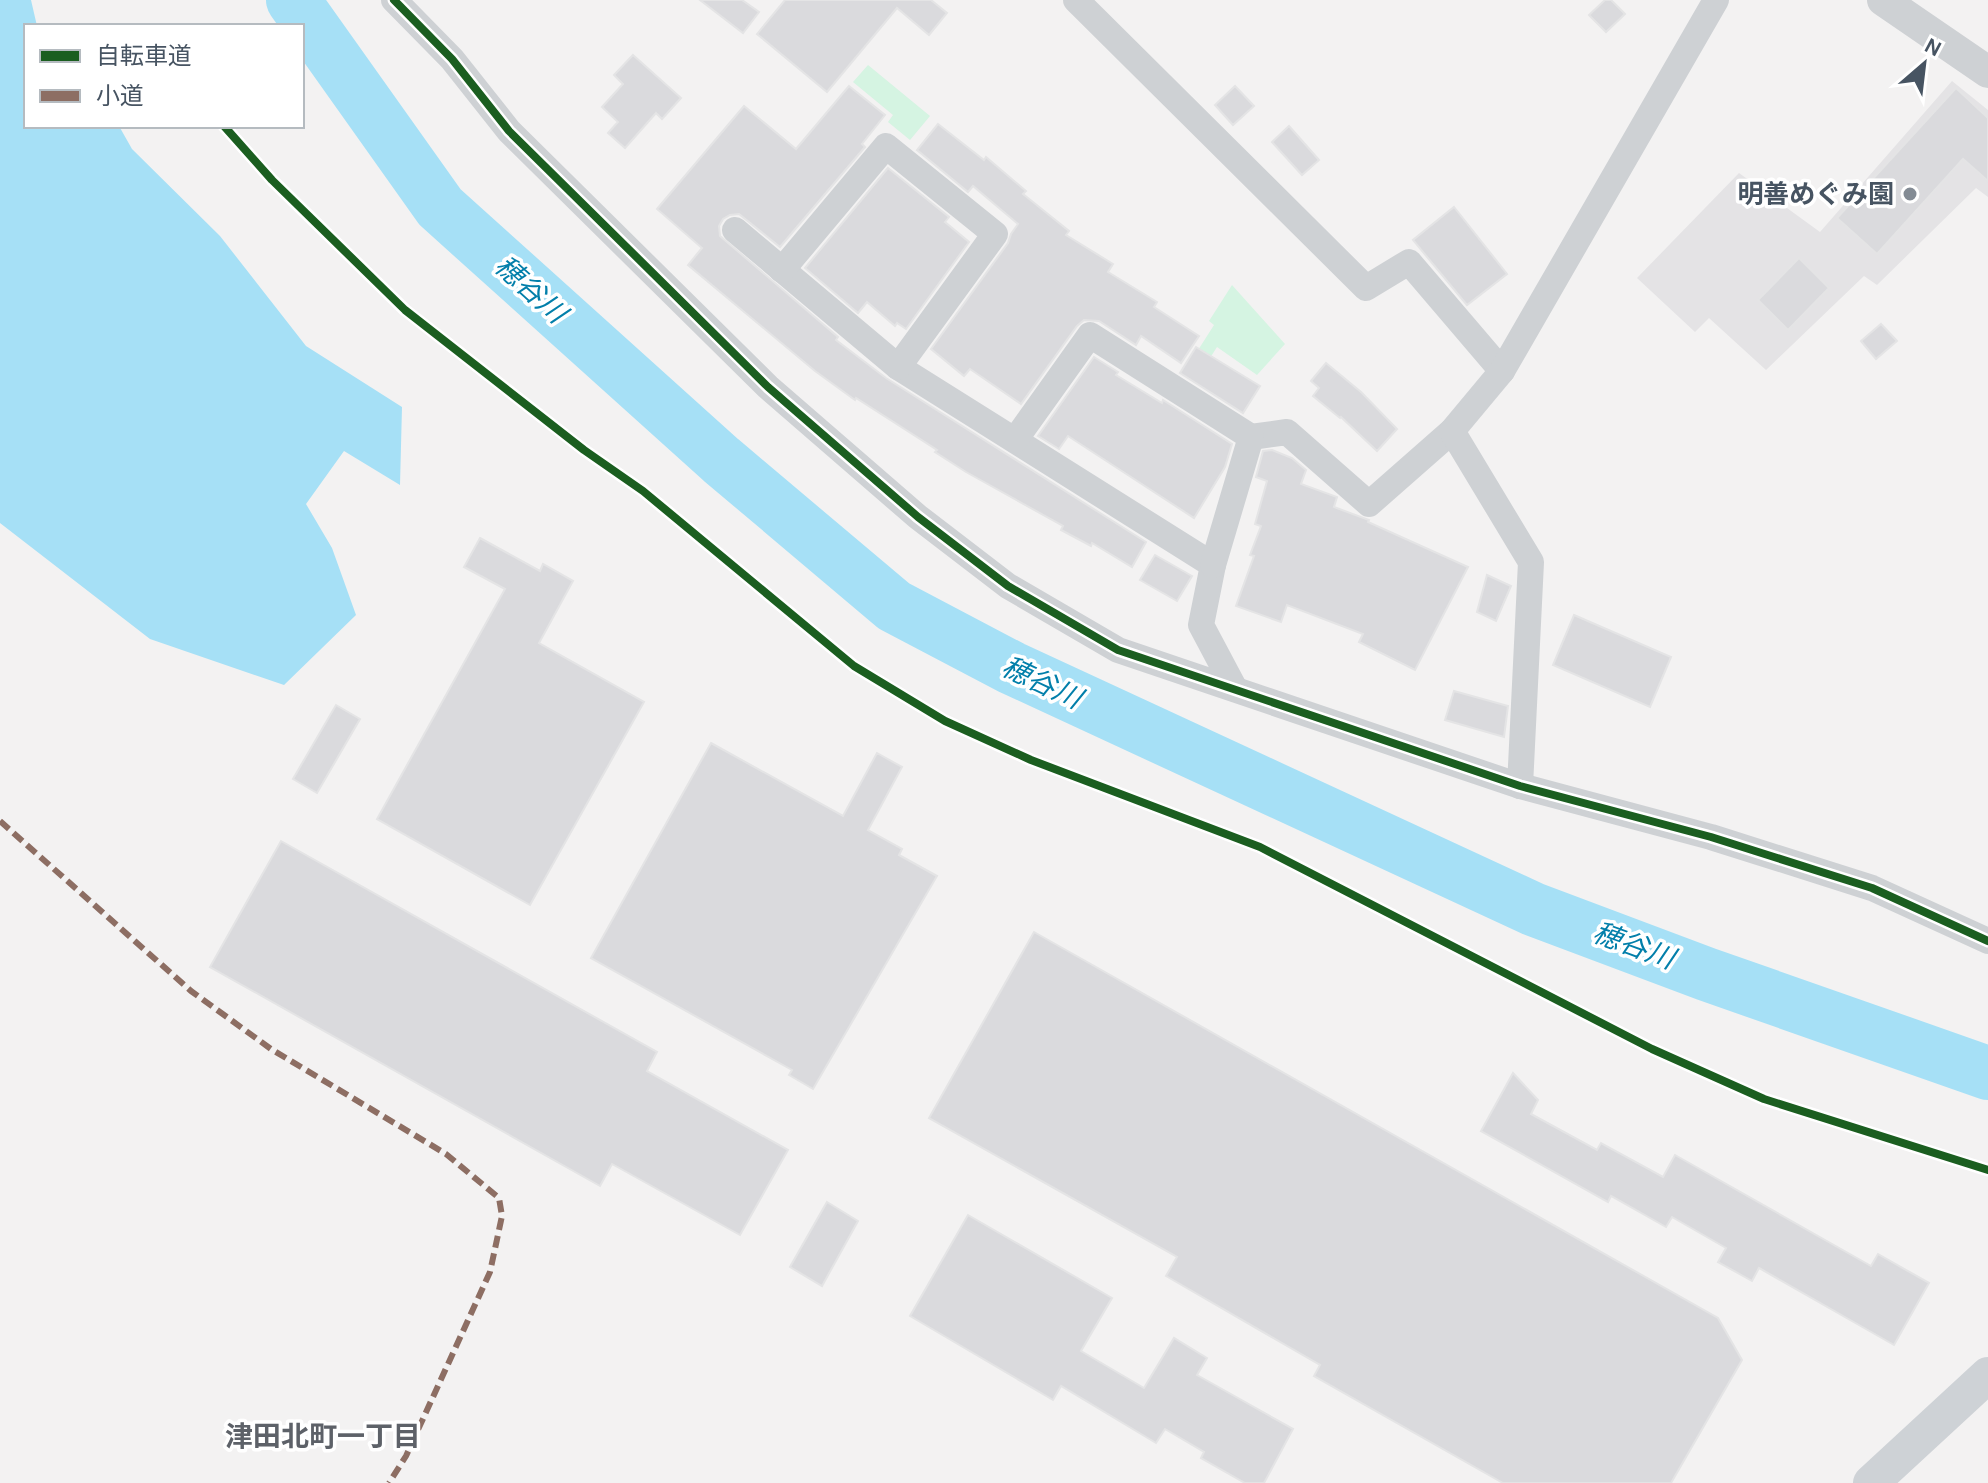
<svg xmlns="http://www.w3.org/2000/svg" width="1988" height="1483" viewBox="0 0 1988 1483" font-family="Karla,'Noto Sans JP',sans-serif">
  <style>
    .education { fill: #e4e3e5 }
    .green { fill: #d5f4e2 }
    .water { fill: #a6e0f6 }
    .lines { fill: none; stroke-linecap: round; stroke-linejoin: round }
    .river { stroke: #a6e0f6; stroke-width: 54 }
    .building { fill: #dadadd; stroke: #e4e4e5; stroke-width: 2 }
    .minor { stroke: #ced1d4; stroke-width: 26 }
    .tertiary { stroke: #ced1d4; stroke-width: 32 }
    .secondary { stroke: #ced2d6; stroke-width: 36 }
    .quiet { stroke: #8d6e63; stroke-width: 6; stroke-dasharray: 12 6; stroke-linecap: butt }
    .cycleway-casing { stroke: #fff; stroke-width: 13 }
    .cycleway { stroke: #1b5e20; stroke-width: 8 }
    .poi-dot { fill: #838b94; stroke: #fff; stroke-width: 3 }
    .labels { text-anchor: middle; stroke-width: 7; stroke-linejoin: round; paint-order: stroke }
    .poi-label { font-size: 26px; font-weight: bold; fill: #475462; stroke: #fff; text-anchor: end }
    .water-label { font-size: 28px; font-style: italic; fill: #027faa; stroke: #fff }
    .neighbourhood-label { font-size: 28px; font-weight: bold; fill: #5d6168; stroke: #fff }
  </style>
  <rect width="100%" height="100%" fill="#f3f2f2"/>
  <!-- education -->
  <polygon class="education" points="1952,81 1988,110 1988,197 1976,188 1877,285 1864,276 1766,370 1709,318 1695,332 1637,278 1739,173 1820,232"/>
  <!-- green -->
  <g class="green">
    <polygon points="868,65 930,116 910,140 888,122 893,115 853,82"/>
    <polygon points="1232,285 1285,344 1257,375 1217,347 1198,377 1186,369 1214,325 1209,321"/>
  </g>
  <!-- water -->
  <polygon class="water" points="0,0 31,0 37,26 26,26 26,126 119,126 132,149 220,236 306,346 402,407 400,485 344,451 306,504 332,548 356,615 284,685 150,639 0,523"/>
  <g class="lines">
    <!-- river -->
    <polyline class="river" points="293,0 440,207 721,460 894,606 1012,668 1533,909 1706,974 1988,1073"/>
  </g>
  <!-- building -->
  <g class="building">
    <polygon points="700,0 742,0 759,12 743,33"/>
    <polygon points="785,0 931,0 947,13 929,35 897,8 827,92 757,34"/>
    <polygon points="1605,0 1611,0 1625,14 1606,32 1589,15"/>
    <polygon points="633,55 681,98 662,119 656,113 625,148 608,133 618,122 602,107 623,84 614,75"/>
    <polygon points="849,86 885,115 862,144 865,147 780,247 739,214 730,215 723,219 719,226 720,236 838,337 836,340 886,378 1146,542 1132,567 1092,543 1091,546 1061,530 1063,526 966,472 935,452 937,450 856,398 855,400 815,371 688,265 702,248 657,209 744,106 796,149"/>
    <polygon points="1235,86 1254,106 1233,125 1215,105"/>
    <polygon points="1956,88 1988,118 1988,181 1963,159 1877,254 1837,218"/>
    <polygon points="938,124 984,160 986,157 1026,191 1023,194 1069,231 1066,235 1113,264 1108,272 1157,302 1154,307 1199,336 1181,363 1141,336 1136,345 1099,321 1084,320 1077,326 1021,404 970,369 964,376 931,349 1008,243 1011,234 1018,224 973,186 968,192 917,150"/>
    <polygon points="1289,126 1319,160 1302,175 1272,142"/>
    <polygon points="888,168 949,217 945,222 969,242 906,329 897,323 895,326 867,302 858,313 805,268"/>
    <polygon points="1454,207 1507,274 1467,305 1413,240"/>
    <polygon points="1799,258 1829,288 1788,330 1758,300"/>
    <polygon points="1881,324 1897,341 1876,359 1861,341"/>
    <polygon points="1196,347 1260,386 1243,413 1180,373"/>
    <polygon points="1094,357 1118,372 1116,375 1162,403 1163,400 1232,444 1225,467 1194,518 1068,436 1059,449 1038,436"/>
    <polygon points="1326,363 1361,392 1397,429 1377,451 1341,417 1340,418 1313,396 1319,388 1311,381"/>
    <polygon points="1272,450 1292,458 1306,470 1301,484 1337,497 1334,507 1369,520 1368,522 1468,567 1415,670 1359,642 1363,634 1287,605 1281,622 1236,606 1254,556 1250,555 1261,526 1255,524 1267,481 1256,477 1263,451"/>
    <polygon points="480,538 540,571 543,564 573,581 539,643 644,702 530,905 377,819 505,589 464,567"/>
    <polygon points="1155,555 1192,576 1177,601 1140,580"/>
    <polygon points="1487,575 1511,586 1496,621 1477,612"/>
    <polygon points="1574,615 1671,657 1650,707 1553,665"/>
    <polygon points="1454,691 1508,706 1504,737 1445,720"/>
    <polygon points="336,705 360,719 317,793 293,779"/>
    <polygon points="711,743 843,816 877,753 902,767 868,830 902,849 899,855 937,876 813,1089 789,1075 792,1070 591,958"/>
    <polygon points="281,841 657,1052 647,1071 788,1150 740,1235 612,1164 600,1186 210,967"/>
    <polygon points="1034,932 1718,1318 1742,1360 1671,1483 1503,1483 1314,1376 1320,1365 1166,1276 1177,1257 929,1118"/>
    <polygon points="1513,1073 1538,1100 1531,1114 1597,1150 1601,1143 1663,1177 1675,1155 1871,1266 1878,1254 1929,1283 1894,1345 1759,1268 1752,1281 1718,1262 1726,1248 1672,1217 1666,1227 1611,1196 1608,1202 1481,1131"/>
    <polygon points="827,1202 858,1221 822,1286 790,1267"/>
    <polygon points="968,1215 1112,1298 1081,1351 1144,1388 1174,1338 1207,1358 1197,1375 1293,1429 1264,1483 1245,1483 1201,1458 1204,1452 1165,1429 1156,1443 1061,1386 1053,1400 910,1316"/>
  </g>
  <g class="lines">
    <!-- minor -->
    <g class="minor">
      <polyline points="394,0 452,59 509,131 768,387 918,517 1008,586 1118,650 1520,786 1711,837 1872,888 1988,941"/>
      <polyline points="1076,0 1366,288 1409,262 1502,371"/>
      <polyline points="735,230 898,367 1213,565 1201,625 1235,689"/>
      <polyline points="782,270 886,146 995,234 898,367"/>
      <polyline points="1251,437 1287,432 1369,504 1452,431"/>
      <polyline points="1015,440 1090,335 1251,437 1213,565"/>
      <polyline points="1520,786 1531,562 1452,431 1502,371 1716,0"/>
    </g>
    <!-- tertiary -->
    <polyline class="tertiary" points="1883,0 1988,72"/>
    <!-- secondary -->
    <polyline class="secondary" points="1871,1483 1988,1375"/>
    <!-- quiet -->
    <polyline class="quiet" points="0,821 191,991 271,1049 446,1154 499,1198 502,1216 490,1272 406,1456 389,1483"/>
    <defs>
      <g id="cycleway">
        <polyline points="394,0 452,59 509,131 768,387 918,517 1008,586 1118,650 1520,786 1711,837 1872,888 1988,941"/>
        <polyline points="224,126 272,180 405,310 584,450 643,491 854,666 945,721 1031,760 1260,847 1652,1049 1764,1099 1988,1170"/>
      </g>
    </defs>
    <!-- cycleway casing -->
    <use href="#cycleway" class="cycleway-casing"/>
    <!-- cycleway -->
    <use href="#cycleway" class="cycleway"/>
  </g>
  <!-- markers -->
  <circle class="poi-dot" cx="1910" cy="194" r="8"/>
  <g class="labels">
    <!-- poi labels -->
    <g class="poi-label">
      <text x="1894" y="203">明善めぐみ園</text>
    </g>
    <!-- water labels -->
    <g class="water-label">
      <text transform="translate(531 289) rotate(42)" y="10">穂谷川</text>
      <text transform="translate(1042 682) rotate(25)" y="10">穂谷川</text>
      <text transform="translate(1634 945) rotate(20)" y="10">穂谷川</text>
    </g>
    <!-- neighbourhood labels -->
    <g class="neighbourhood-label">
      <text x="323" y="1446">津田北町一丁目</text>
    </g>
  </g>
  <!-- legend -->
  <rect x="24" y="24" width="280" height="104" fill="#ffffff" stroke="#b5bbc0" stroke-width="2"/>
  <rect x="40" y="50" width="40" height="12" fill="#1b5e20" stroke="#b5bbc0" stroke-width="2"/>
  <text x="96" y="64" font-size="24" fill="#475462">自転車道</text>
  <rect x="40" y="90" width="40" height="12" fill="#8d6e63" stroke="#b5bbc0" stroke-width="2"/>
  <text x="96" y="104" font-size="24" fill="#475462">小道</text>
  <!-- north arrow -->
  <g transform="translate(1924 64) rotate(28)" stroke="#ffffff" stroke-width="6" paint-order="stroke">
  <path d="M0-6L14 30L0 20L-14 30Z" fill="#475462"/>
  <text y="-12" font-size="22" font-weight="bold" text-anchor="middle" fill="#475462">N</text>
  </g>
</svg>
